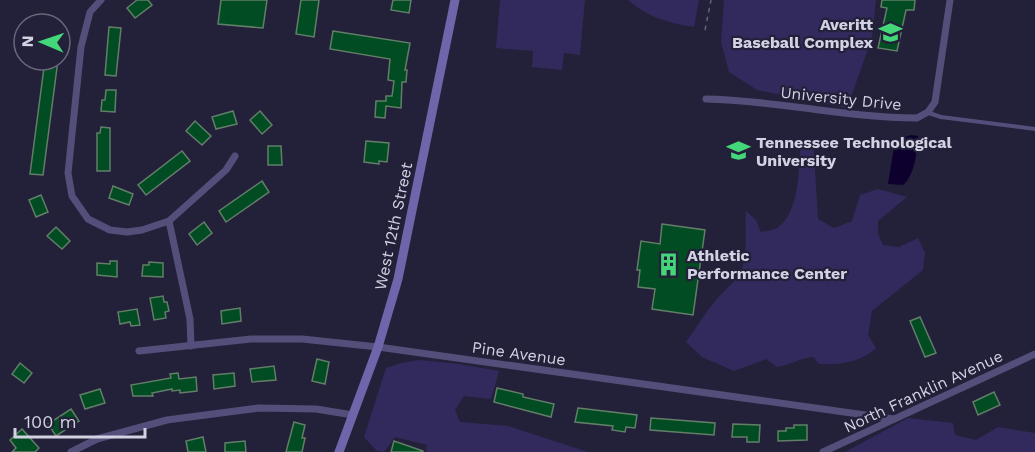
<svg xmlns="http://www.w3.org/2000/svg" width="1035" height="452" viewBox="0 0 1035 452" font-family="'Work Sans',sans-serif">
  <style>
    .green { fill: #322a5d }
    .water { fill: #0d002e }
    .building { fill: #014c23; stroke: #627e68; stroke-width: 1.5 }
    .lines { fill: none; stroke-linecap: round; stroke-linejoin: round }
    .path { stroke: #666379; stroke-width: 1.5; stroke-dasharray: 4.5 4.5; stroke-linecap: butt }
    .lane { stroke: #534f7a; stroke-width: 4 }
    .street { stroke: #534f7a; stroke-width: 7 }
    .secondary { stroke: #6e65ab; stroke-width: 9 }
    .labels { text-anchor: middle; stroke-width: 4.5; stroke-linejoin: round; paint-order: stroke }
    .poi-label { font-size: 16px; font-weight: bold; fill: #d3d2e3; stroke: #232039; text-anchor: start }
    .street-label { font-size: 16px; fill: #d3d2e3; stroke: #232039 }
  </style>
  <rect width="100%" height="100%" fill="#232039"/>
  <!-- green -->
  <g class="green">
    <polygon points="500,0 585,0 580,55 564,53 562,70 532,67 533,51 496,48"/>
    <path d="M628,0H699L694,27C668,23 648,17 628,0Z"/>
    <polygon points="724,0 876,0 872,38 847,108 757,90 729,72 721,42"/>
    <path d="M813,137L818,219L834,228L852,221L860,195L878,189L907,197L878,221V234L883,245L899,247L918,238L925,253L923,270L872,311L868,335L876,348C861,363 838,365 819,364L813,357C800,358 791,365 777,367L766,359L734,371L702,357L686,342C696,328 705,313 716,300C724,290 735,283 741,271C749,253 744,230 746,211L756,220L761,232C765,231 771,231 775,229C799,216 799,172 800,150Z"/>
    <polygon points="419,360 459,364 499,371 491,399 464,396 455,410 460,422 508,426 588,452 426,452 427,445 395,437 384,452 377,451 364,437 386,368 401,363"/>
    <polygon points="908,418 953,423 955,435 976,440 998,427 1035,433 1035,452 845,452"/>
  </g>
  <!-- water -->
  <path class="water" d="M911,135L918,136C917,151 915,175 903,185L888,184L895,141Z"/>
  <!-- building -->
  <g class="building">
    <polygon points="137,0 148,0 152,5 135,18 127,8"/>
    <polygon points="221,0 267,0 263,28 218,24"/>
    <polygon points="301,0 319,0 314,37 296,34"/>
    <polygon points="393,0 411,0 409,13 391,10"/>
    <polygon points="882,0 915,0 914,10 906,10 897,51 878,48 887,8 881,7"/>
    <polygon points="109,27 121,28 116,76 105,75"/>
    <polygon points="333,31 410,43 405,70 407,70 406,82 402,82 401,108 386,106 385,118 375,117 376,101 386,101 386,96 392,96 394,81 388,80 390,59 330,49"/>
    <polygon points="45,60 58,60 43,175 30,174"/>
    <polygon points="106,90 116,90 115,112 101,111 102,100 105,100"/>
    <polygon points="233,111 237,124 216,129 212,117"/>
    <polygon points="260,111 272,125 262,134 250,120"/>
    <polygon points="195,121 211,136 202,145 186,131"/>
    <polygon points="101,127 110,128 110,171 97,171 97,133 100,133"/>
    <polygon points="366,141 389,143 387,162 379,161 379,164 364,162"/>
    <polygon points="268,146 281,146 282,165 268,165"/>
    <polygon points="182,151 190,161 146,195 138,185"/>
    <polygon points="262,181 269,192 226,222 219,211"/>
    <polygon points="113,186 133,194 129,205 109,198"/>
    <polygon points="41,195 48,212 36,217 29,200"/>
    <polygon points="204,222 212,233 197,245 189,234"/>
    <polygon points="662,224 705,230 693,315 652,309 655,289 638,287 640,270 637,270 641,241 660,244"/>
    <polygon points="56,227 70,241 62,249 47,236"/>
    <polygon points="110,261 117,261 117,277 97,275 97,263 110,264"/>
    <polygon points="149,262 163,263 163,277 142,276 143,265 149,265"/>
    <polygon points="163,296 164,302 167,302 169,311 165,312 166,318 154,320 150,298"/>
    <polygon points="240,308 241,321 222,324 221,311"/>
    <polygon points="137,309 140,325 131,326 130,322 120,324 118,312"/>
    <polygon points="920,317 936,353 925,357 910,321"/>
    <polygon points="317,359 329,362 325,384 312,381"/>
    <polygon points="20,363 32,373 24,383 12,374"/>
    <polygon points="274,366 276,380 252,382 250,369"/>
    <polygon points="178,373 179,379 196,377 197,391 180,393 180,390 172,391 172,389 152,393 153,396 133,396 131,385 171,378 170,374"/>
    <polygon points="234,373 235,386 214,389 213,375"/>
    <polygon points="497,388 523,394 523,397 554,404 551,417 494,402"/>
    <polygon points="100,389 105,403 85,409 80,395"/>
    <polygon points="994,392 1000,405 978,415 973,402"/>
    <polygon points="578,408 637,415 635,428 626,427 625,432 612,430 613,426 575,422"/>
    <polygon points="71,409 79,421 56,436 48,424"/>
    <polygon points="651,418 715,423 714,435 650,430"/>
    <polygon points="294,422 305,425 302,438 305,438 302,452 286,452"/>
    <polygon points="733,424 760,425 759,442 747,442 747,437 732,437"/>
    <polygon points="794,425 807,425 807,440 778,441 778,431 786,431 786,428 794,428"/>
    <polygon points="22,429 39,448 35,452 12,452 16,448 10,440"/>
    <polygon points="203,437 206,452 188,452 186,441"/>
    <polygon points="245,441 246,452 225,452 225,443"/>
    <polygon points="394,441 423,451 423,452 391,452"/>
  </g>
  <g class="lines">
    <!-- path -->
    <polyline class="path" points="705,30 711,0"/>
    <!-- lane -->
    <polyline class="lane" points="929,113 941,117 1035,129"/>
    <!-- street -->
    <g class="street">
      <polyline points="101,0 90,12 81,47 68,173 72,196 88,219 110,230 127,232 142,230 169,221 226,170 235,156"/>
      <path d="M706,99C777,100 846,118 917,118L928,112L935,102L950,0"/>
      <polyline points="169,221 190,319 191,346"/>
      <polyline points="139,351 251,339 302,339 378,347 894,419"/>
      <polyline points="71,452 97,439 167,420 259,408 316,409 353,415"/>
      <polyline points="823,452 1035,354"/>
    </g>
    <!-- secondary -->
    <polyline class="secondary" points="339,452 378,347 398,279 455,0"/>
  </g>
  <!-- icons -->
  <defs>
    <symbol id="university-bare" viewBox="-9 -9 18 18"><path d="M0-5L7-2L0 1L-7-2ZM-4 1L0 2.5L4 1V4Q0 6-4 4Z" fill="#44d77a" stroke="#232039" stroke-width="2.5" paint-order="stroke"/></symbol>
    <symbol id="building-bare" viewBox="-9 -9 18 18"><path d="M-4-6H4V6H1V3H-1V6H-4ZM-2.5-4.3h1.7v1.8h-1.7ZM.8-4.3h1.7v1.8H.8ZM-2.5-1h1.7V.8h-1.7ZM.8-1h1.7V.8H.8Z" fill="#44d77a" stroke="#232039" stroke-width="2.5" paint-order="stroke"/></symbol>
  </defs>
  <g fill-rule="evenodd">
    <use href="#university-bare" x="874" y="16" width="33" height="33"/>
    <use href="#university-bare" x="722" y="134" width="33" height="33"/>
    <use href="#building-bare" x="652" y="248" width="33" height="33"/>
  </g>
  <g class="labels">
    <!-- poi labels -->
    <g class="poi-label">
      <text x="873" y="30" text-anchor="end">Averitt<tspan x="873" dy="18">Baseball Complex</tspan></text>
      <text x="756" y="148">Tennessee Technological<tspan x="756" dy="18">University</tspan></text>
      <text x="687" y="261">Athletic<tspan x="687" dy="18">Performance Center</tspan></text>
    </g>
    <!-- street labels -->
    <g class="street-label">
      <text transform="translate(841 98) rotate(6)" y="6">University Drive</text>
      <text transform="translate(393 226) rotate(-78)" y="6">West 12th Street</text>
      <text transform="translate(519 353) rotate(8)" y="6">Pine Avenue</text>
      <text transform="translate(923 391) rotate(-25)" y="6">North Franklin Avenue</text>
    </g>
  </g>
  <!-- north arrow -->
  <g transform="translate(42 42) rotate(272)"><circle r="28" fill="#232039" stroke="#69677d" stroke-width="1.5"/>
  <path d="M0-4.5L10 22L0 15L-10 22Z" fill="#44d77a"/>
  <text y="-9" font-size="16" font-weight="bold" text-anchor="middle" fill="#d3d2e3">N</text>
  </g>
  <!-- scale -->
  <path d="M15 428v9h130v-9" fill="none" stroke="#d3d2e3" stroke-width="3"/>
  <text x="24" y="428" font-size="18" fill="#d3d2e3" stroke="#232039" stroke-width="4.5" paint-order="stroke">100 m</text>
</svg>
